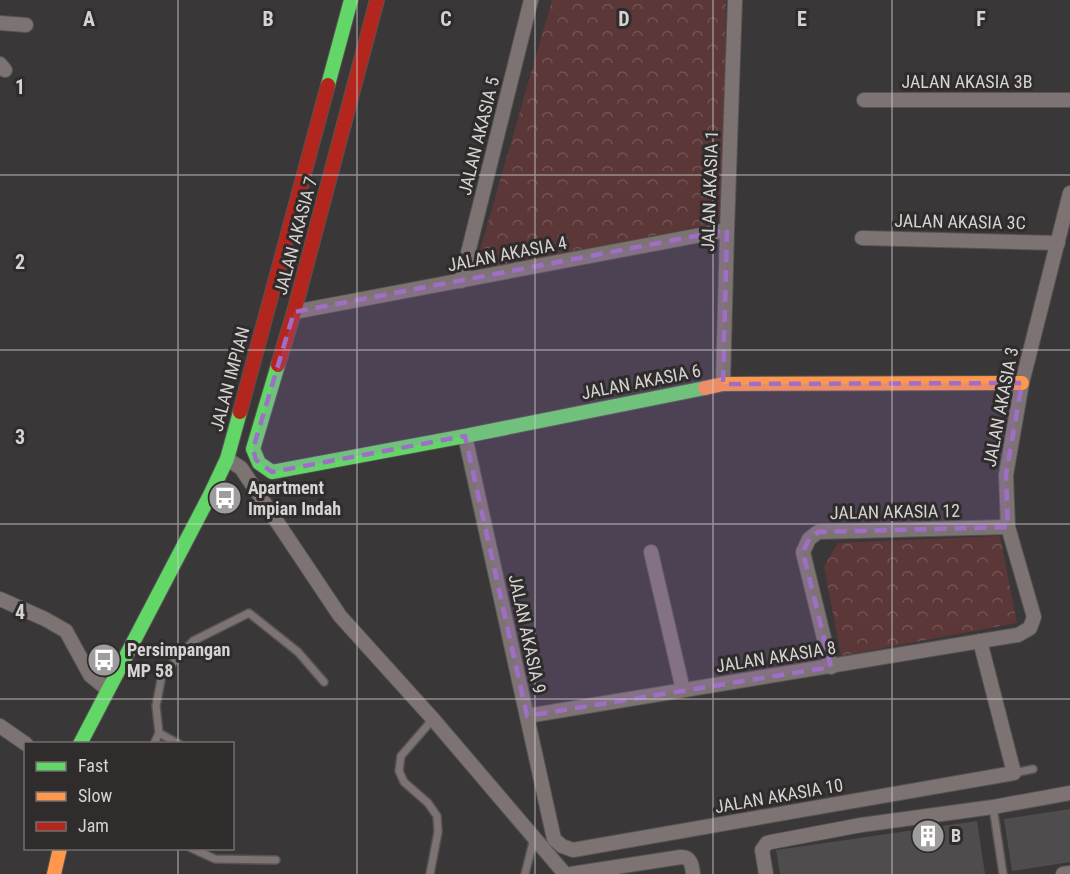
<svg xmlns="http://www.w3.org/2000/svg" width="1070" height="874" viewBox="0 0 1070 874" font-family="'Roboto Condensed',sans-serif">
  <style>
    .park { fill: url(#park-crowns) }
    .building { fill: #4e4c4c }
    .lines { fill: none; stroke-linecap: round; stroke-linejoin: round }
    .lane-casing { stroke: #555353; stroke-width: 10 }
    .street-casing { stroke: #555353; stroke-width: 16 }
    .fast-casing { stroke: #555353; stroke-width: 16 }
    .slow-casing { stroke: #555353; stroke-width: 16 }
    .jam-casing { stroke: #555353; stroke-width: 16 }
    .lane { stroke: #7d7373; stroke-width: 7 }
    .street { stroke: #7d7373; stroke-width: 14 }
    .fast { stroke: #63d668; stroke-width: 14 }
    .slow { stroke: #ff974d; stroke-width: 14 }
    .jam { stroke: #b3261e; stroke-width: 14 }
    .marked { fill: #9f6fc7; fill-opacity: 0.2; stroke: #9f6fc7; stroke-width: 4.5; stroke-dasharray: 12 8; stroke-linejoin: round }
    .grid { fill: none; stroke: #d5d3d3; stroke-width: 1.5; stroke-opacity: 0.55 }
    .labels { text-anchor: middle; stroke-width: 6; stroke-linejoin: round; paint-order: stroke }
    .street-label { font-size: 18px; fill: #d5d3d3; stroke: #302c2c }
    .poi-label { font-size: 18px; font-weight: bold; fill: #d5d3d3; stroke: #302c2c; text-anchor: start }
    .grid-label { font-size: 20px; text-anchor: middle; font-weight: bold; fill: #d5d3d3; stroke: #302c2c; stroke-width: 6; stroke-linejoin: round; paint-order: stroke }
  </style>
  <defs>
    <pattern id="park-crowns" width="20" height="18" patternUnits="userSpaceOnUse" patternTransform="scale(1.5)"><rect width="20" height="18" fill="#5c3738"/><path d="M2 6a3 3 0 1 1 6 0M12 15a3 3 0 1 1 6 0" fill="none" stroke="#725354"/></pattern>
  </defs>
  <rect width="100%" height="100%" fill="#393737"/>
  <!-- park -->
  <g class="park">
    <polygon points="552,0 726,0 722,214 708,225 488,269 478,257"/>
    <polygon points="1000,536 1017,623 841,656 824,566 838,543"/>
  </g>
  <!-- building -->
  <g class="building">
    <polygon points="1070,809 1070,862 1012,871 1004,819"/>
    <polygon points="977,821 985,874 780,874 776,850"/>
  </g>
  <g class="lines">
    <defs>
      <g id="lane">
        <polyline points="159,733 179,744"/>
        <polyline points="154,744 159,733 156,706 162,675 193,641 249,613 298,652 324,682"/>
        <polyline points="1014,773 1033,769"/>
        <polyline points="993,807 1003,874"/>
        <polyline points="191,848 215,859 276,860"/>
        <polyline points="430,874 438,832 437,816 428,803 404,782 399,771 401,756 433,719"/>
        <polyline points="525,874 534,838"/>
      </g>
      <g id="street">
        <polyline points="0,23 26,25"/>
        <polyline points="0,64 5,70"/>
        <polyline points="864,100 1070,100"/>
        <polyline points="862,238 1058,243"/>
        <polyline points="461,281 531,0"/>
        <polyline points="294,312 727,230"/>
        <polyline points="723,384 727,230 735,0"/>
        <polyline points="465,436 554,839 562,846 573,850 1014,773 980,641"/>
        <polyline points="227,459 241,468 340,616 433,719 565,874"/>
        <polyline points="651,552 683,690"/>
        <polyline points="0,599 45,619 66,631 90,675 107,689"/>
        <polyline points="831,667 803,552 809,539 818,532 1008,527"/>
        <polyline points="527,716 1018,635 1030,628 1034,617 1008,527 1006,475 1022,383 1070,193"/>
        <polyline points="0,726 26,744"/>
        <path d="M571,874L681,857C691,857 692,865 693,874"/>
        <polyline points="766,874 762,850 767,843 771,842 861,825 993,807 1070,793"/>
        <polyline points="1063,874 1070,873"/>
      </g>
      <g id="fast">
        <polyline points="328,85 351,0"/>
        <polyline points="278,365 253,449 259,463 272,472 465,436 705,388"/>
        <polyline points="80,744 210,495 227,459 240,412"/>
      </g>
      <g id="slow">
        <polyline points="705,388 723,384 1022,383"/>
        <polyline points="54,874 60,848"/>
      </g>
      <g id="jam">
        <polyline points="278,365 294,312 377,0"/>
        <polyline points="240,412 328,85"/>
      </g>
    </defs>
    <!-- lane casing -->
    <use href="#lane" class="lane-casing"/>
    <!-- street casing -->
    <use href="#street" class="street-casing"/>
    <!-- fast casing -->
    <use href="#fast" class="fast-casing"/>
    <!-- slow casing -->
    <use href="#slow" class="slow-casing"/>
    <!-- jam casing -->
    <use href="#jam" class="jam-casing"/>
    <!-- lane -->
    <use href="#lane" class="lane"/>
    <!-- street -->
    <use href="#street" class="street"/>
    <!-- fast -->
    <use href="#fast" class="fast"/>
    <!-- slow -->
    <use href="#slow" class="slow"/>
    <!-- jam -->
    <use href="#jam" class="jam"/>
  </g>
  <!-- marked area -->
  <path class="marked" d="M727,230L723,384L1022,383L1006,475L1008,527L818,532L809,539L803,552L831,667L527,716L465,436L272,472L256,460L253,449L294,312Z"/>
  <!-- grid -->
  <path class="grid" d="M178,0V744M357,0V874M535,0V874M713,0V874M892,0V874M0,175H1070M0,350H1070M0,524H1070M0,699H1070M178,848V874"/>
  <!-- icons -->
  <defs>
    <symbol id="bus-disc" viewBox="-11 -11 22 22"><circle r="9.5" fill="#9e9c9c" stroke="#302c2c"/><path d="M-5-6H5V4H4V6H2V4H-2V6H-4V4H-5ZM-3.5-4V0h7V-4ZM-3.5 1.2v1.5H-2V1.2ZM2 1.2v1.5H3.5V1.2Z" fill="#fff"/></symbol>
    <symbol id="building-disc" viewBox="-11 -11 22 22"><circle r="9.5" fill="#9e9c9c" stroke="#302c2c"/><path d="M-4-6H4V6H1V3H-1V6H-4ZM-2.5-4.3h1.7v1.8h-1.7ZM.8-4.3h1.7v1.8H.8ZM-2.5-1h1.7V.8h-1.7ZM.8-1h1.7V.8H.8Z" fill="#fff"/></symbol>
  </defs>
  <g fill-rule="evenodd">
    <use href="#bus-disc" x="206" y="479" width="38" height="38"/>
    <use href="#bus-disc" x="85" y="641" width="38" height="38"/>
    <use href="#building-disc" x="909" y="817" width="38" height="38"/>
  </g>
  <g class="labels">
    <!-- street labels -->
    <g class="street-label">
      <text x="967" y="88">JALAN AKASIA 3B</text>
      <text transform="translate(479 136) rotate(-76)" y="6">JALAN AKASIA 5</text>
      <text transform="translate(710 191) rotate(-88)" y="6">JALAN AKASIA 1</text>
      <text transform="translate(960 222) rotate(1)" y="6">JALAN AKASIA 3C</text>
      <text transform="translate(296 236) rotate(-75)" y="6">JALAN AKASIA 7</text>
      <text transform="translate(507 254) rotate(-11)" y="6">JALAN AKASIA 4</text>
      <text transform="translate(230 379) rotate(-75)" y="6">JALAN IMPIAN</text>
      <text transform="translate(641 382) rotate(-11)" y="6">JALAN AKASIA 6</text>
      <text transform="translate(1001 407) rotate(-79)" y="6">JALAN AKASIA 3</text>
      <text transform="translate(895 512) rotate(-1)" y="6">JALAN AKASIA 12</text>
      <text transform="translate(527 634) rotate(78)" y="6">JALAN AKASIA 9</text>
      <text transform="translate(776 657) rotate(-9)" y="6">JALAN AKASIA 8</text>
      <text transform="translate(779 796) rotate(-10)" y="6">JALAN AKASIA 10</text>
    </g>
    <!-- poi labels -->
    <g class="poi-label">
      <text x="248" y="494">Apartment<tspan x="248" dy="21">Impian Indah</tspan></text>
      <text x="127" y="656">Persimpangan<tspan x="127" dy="21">MP 58</tspan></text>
      <text x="951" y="842">B</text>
    </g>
  </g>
  <g class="grid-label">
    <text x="89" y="26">A</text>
    <text x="268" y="26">B</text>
    <text x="446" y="26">C</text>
    <text x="624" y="26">D</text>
    <text x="802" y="26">E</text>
    <text x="981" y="26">F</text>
    <text x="20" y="94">1</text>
    <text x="20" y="269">2</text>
    <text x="20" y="444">3</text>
    <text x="20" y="619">4</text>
  </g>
  <!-- legend -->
  <rect x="24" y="742" width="210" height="108" fill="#302c2c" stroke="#726f6f" stroke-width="1.5"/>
  <rect x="36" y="762" width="30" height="9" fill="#63d668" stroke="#726f6f" stroke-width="1.5"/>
  <text x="78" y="772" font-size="18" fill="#d5d3d3">Fast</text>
  <rect x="36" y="792" width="30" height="9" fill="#ff974d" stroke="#726f6f" stroke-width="1.5"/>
  <text x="78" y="802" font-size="18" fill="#d5d3d3">Slow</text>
  <rect x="36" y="822" width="30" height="9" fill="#b3261e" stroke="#726f6f" stroke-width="1.5"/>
  <text x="78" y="832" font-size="18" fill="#d5d3d3">Jam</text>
</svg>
